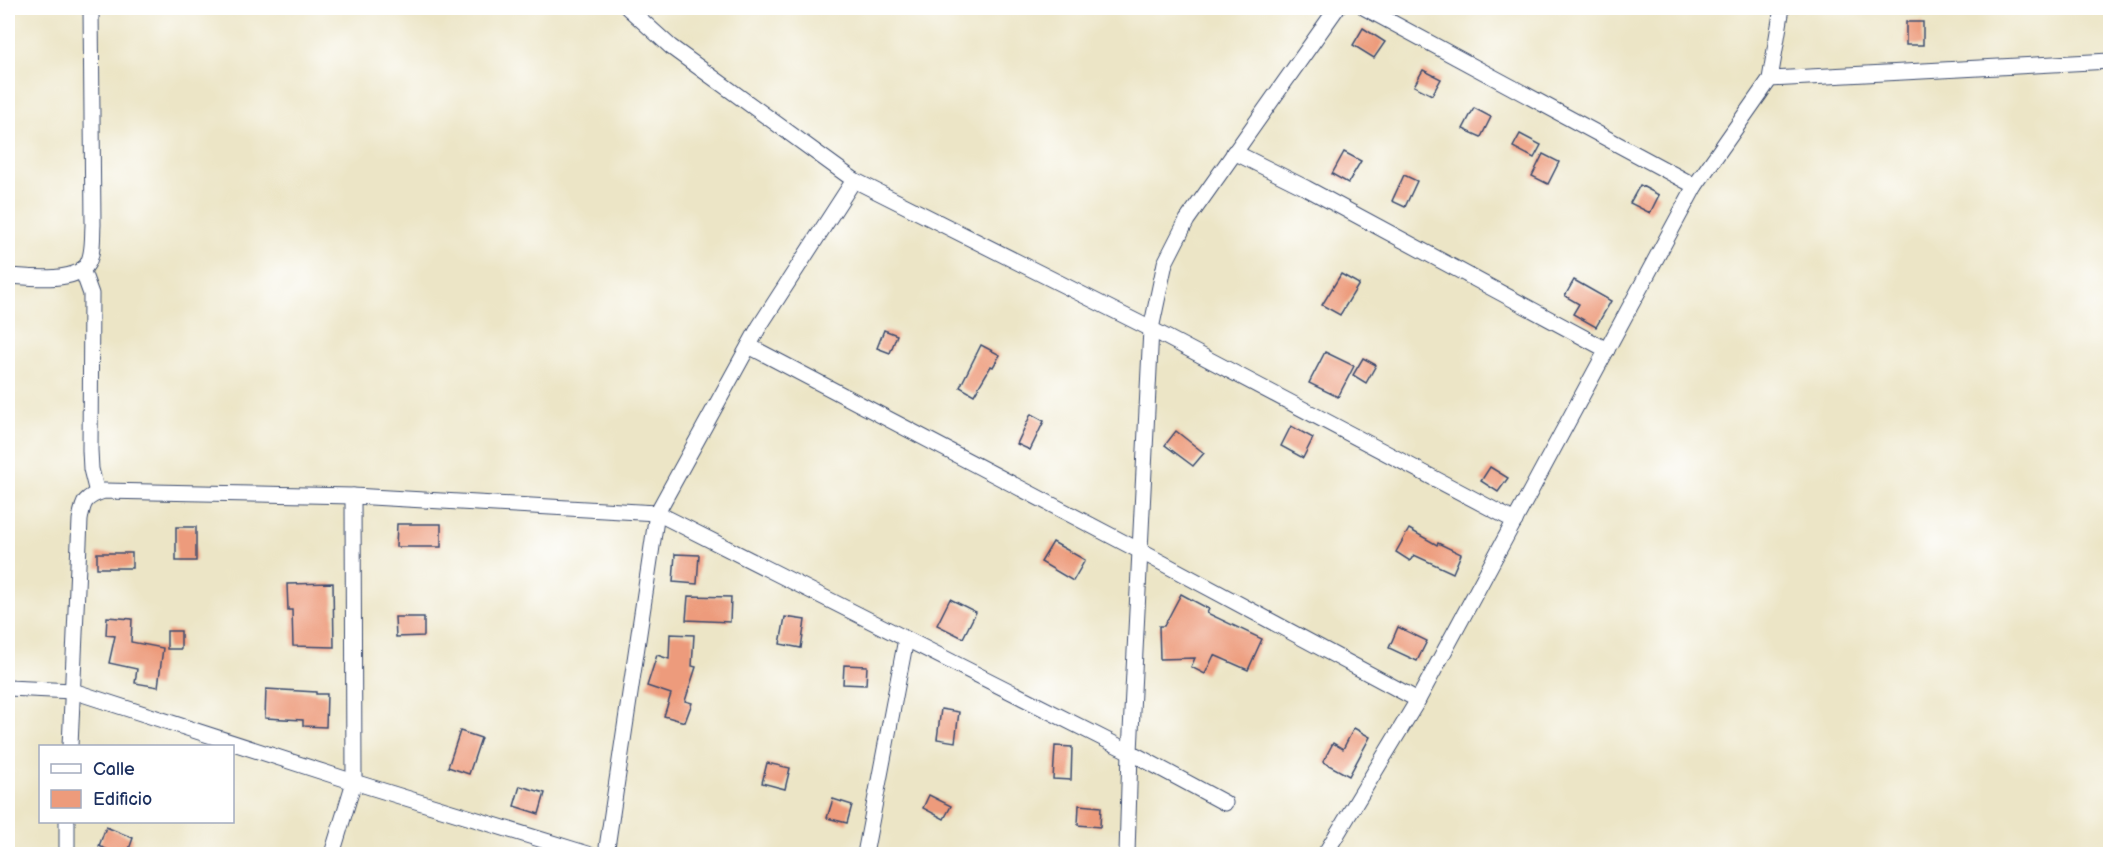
<svg xmlns="http://www.w3.org/2000/svg" width="2118" height="862" viewBox="0 0 2118 862" font-family="'Balsamiq Sans',sans-serif">
  <style>
    .building { fill: #ed9b7b }
    .lines { fill: none; stroke-linecap: round; stroke-linejoin: round }
    .minor-casing { stroke: #3a4a6e; stroke-width: 17 }
    .minor { stroke: #fff; stroke-width: 15 }
  </style>
  <rect width="100%" height="100%" fill="#fff"/>
  <filter id="ink" filterUnits="userSpaceOnUse"><feTurbulence type="fractalNoise" baseFrequency=".0167" numOctaves="2"/><feDisplacementMap in="SourceGraphic" scale="12" xChannelSelector="R" yChannelSelector="G"/><feConvolveMatrix kernelMatrix="1 2 1 2 8 2 1 2 1" color-interpolation-filters="sRGB"/></filter>
  <filter id="wash" filterUnits="userSpaceOnUse"><feTurbulence type="fractalNoise" baseFrequency=".008" numOctaves="4" result="noise"/><feDisplacementMap in="SourceGraphic" scale="24" xChannelSelector="R" yChannelSelector="G"/><feGaussianBlur stdDeviation="1.35" result="paint"/><feColorMatrix in="noise" values="0 0 0 0 0 0 0 0 0 0 0 0 0 0 0 0 0 1.4 0 .05"/><feComposite in="paint" operator="in"/></filter>
  <g filter="url(#wash)">
    <rect width="100%" height="100%" fill="#ece5c6"/>
    <g id="blocks">
      <!-- building -->
      <g class="building">
        <rect x="1906" y="22" width="17" height="23"/>
        <polygon points="1363,28 1385,42 1374,58 1353,45"/>
        <polygon points="1423,70 1441,79 1432,95 1414,86"/>
        <polygon points="1474,108 1491,117 1481,137 1463,129"/>
        <polygon points="1520,134 1541,145 1534,158 1513,147"/>
        <polygon points="1344,152 1361,161 1348,183 1332,174"/>
        <polygon points="1543,154 1559,162 1548,184 1532,176"/>
        <polygon points="1404,175 1417,181 1405,207 1392,201"/>
        <polygon points="1640,185 1659,195 1650,213 1630,203"/>
        <polygon points="1341,274 1359,284 1340,315 1322,305"/>
        <polygon points="1574,280 1611,301 1596,327 1573,314 1579,304 1565,296"/>
        <polygon points="884,330 897,335 890,353 877,348"/>
        <polygon points="981,345 1000,355 993,367 991,366 974,395 960,387"/>
        <polygon points="1325,352 1354,366 1338,397 1309,383"/>
        <polygon points="1363,358 1376,365 1366,383 1353,375"/>
        <polygon points="1031,414 1044,421 1030,450 1017,444"/>
        <polygon points="1291,426 1313,438 1303,458 1281,446"/>
        <polygon points="1176,431 1204,453 1193,466 1165,445"/>
        <polygon points="1490,467 1508,478 1498,492 1481,481"/>
        <polygon points="397,524 441,524 441,547 396,547"/>
        <rect x="176" y="527" width="20" height="34"/>
        <polygon points="1409,529 1437,545 1438,543 1461,554 1453,573 1414,555 1410,561 1396,552"/>
        <polygon points="1053,542 1085,560 1073,581 1041,562"/>
        <rect x="97" y="553" width="35" height="15"/>
        <polygon points="675,554 699,555 697,584 673,582"/>
        <polygon points="333,583 334,647 293,646 292,610 288,610 287,584"/>
        <polygon points="1181,594 1209,609 1207,613 1262,639 1248,670 1214,655 1205,674 1191,667 1195,658 1160,659 1159,626 1164,626"/>
        <polygon points="688,596 731,597 730,622 686,620"/>
        <polygon points="950,599 976,612 963,638 937,625"/>
        <polygon points="107,617 132,619 131,642 163,648 158,687 135,683 137,669 109,663 115,636 106,635"/>
        <polygon points="395,617 424,617 424,636 396,637"/>
        <polygon points="785,617 805,620 801,648 780,644"/>
        <polygon points="1398,627 1427,641 1417,661 1389,648"/>
        <rect x="167" y="631" width="14" height="18"/>
        <polygon points="670,634 694,635 692,666 696,667 685,701 692,703 685,722 664,716 671,694 647,686 657,655 669,659"/>
        <polygon points="844,665 867,666 866,685 843,684"/>
        <polygon points="266,689 316,692 316,694 327,694 326,727 303,726 303,720 265,718"/>
        <polygon points="941,709 959,712 955,742 937,739"/>
        <polygon points="1354,728 1370,737 1349,776 1323,762 1333,743 1343,749"/>
        <polygon points="460,731 481,738 469,774 448,767"/>
        <polygon points="1055,746 1072,747 1071,780 1053,779"/>
        <polygon points="767,763 790,768 785,789 762,783"/>
        <polygon points="520,786 545,793 539,814 514,806"/>
        <polygon points="929,795 951,806 944,819 923,808"/>
        <polygon points="833,799 852,805 847,823 827,818"/>
        <polygon points="1079,805 1101,807 1100,827 1078,825"/>
        <polygon points="106,827 133,838 127,855 120,855 99,846"/>
      </g>
    </g>
  </g>
  <g filter="url(#ink)">
    <use href="#blocks" fill-opacity="0" stroke="#3a4a6e" stroke-width="1.5"/>
    <g class="lines">
      <defs>
        <g id="minor">
          <polyline points="628,8 671,47 854,180 1151,329 1515,521"/>
          <polyline points="1365,8 1695,186"/>
          <polyline points="1770,79 2110,61"/>
          <polyline points="1234,152 1306,188 1607,350"/>
          <polyline points="82,269 91,294 90,450 91,469 97,493"/>
          <path d="M8,276C27,277 72,283 86,266C94,256 92,237 93,225L91,8"/>
          <polyline points="749,346 1140,551 1418,700"/>
          <polyline points="8,688 73,691 354,782 588,854"/>
          <path d="M70,746L80,520C83,501 85,497 104,491L353,496L657,513L1130,752L1225,803"/>
          <polyline points="67,854 67,822"/>
          <polyline points="332,854 354,782 353,496"/>
          <polyline points="606,854 657,513 759,327 854,180"/>
          <polyline points="865,854 906,639"/>
          <polyline points="1127,854 1130,752 1151,329 1165,263 1187,220 1337,8"/>
          <polyline points="1325,854 1418,700 1695,186 1770,79 1782,8"/>
        </g>
      </defs>
      <!-- minor casing -->
      <use href="#minor" class="minor-casing"/>
      <!-- minor -->
      <use href="#minor" class="minor"/>
    </g>
  </g>
  <!-- margin -->
  <rect width="2118" height="862" fill="none" stroke="#fff" stroke-width="30"/>
  <!-- legend -->
  <rect x="39" y="745" width="195" height="78" fill="#ffffff" stroke="#a4acbf" stroke-width="1.5"/>
  <rect x="51" y="764" width="30" height="9" fill="#ffffff" stroke="#a4acbf" stroke-width="1.5"/>
  <text x="93" y="775" font-size="18" fill="#1b2f5e">Calle</text>
  <rect x="51" y="790" width="30" height="18" fill="#ed9b7b" stroke="#a4acbf" stroke-width="1.5"/>
  <text x="93" y="805" font-size="18" fill="#1b2f5e">Edificio</text>
</svg>
